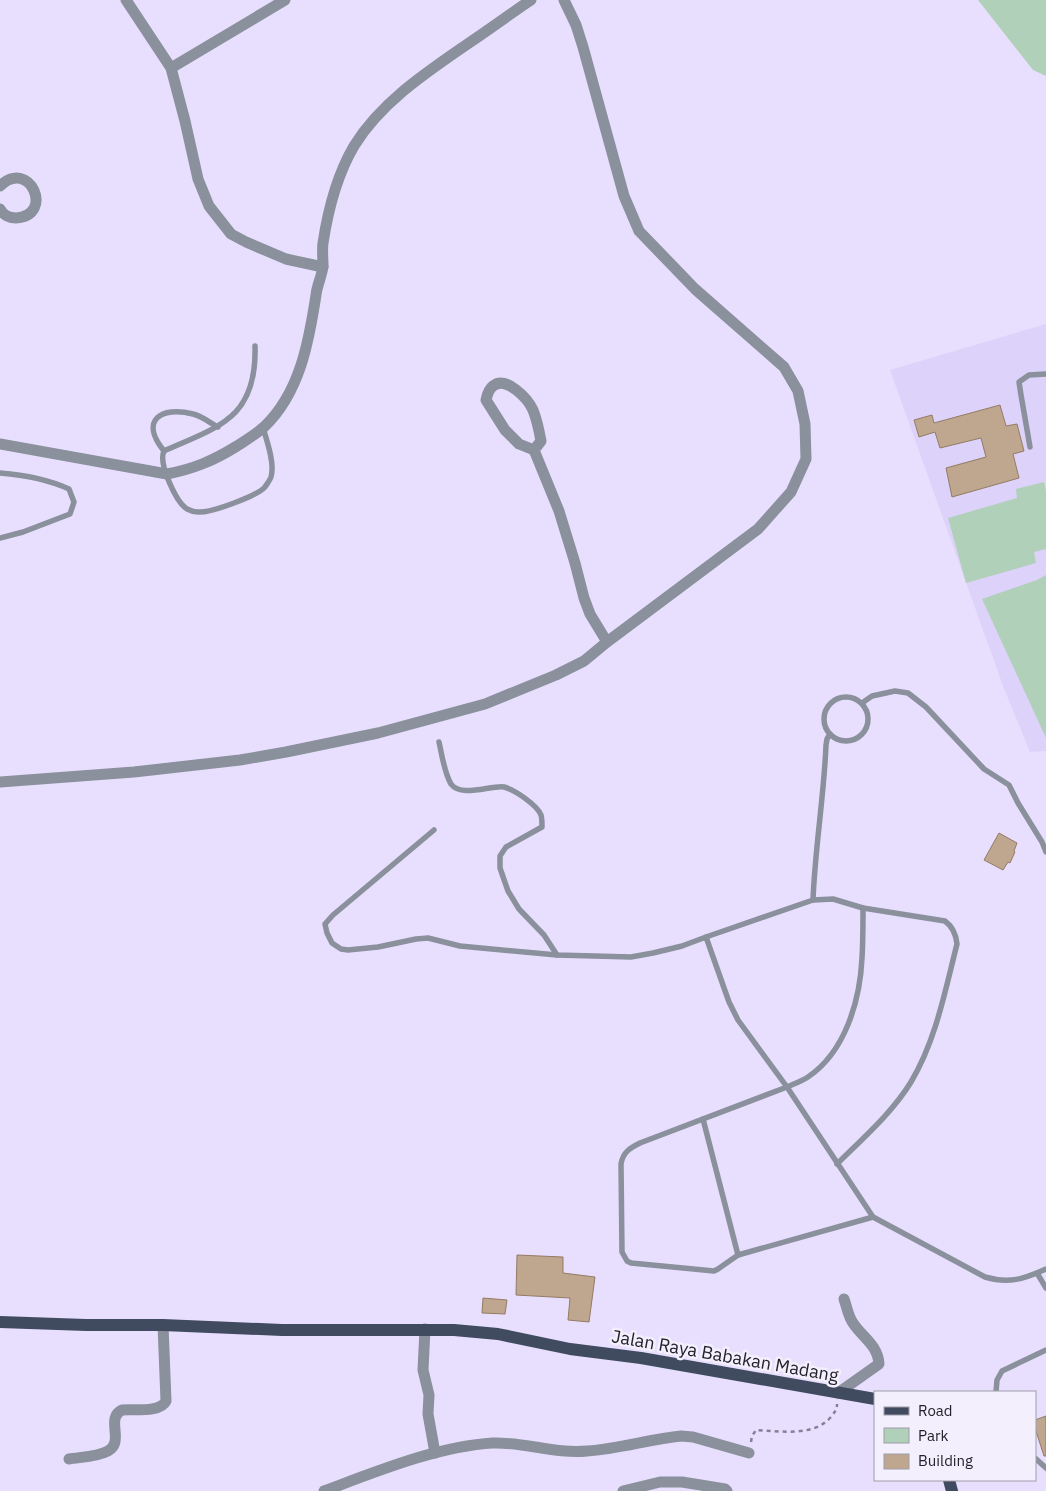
<svg xmlns="http://www.w3.org/2000/svg" width="1046" height="1491" viewBox="0 0 1046 1491" font-family="'IBM Plex Sans',sans-serif">
  <style>
    .built { fill: #ddd2f9 }
    .green { fill: #b0d0b9 }
    .building { fill: #bfa68e; stroke: #937b64 }
    .lines { fill: none; stroke-linecap: round; stroke-linejoin: round }
    .path { stroke: #868096; stroke-width: 2.5; stroke-dasharray: 4 4; stroke-linecap: butt }
    .lane { stroke: #8a909c; stroke-width: 5.5 }
    .street { stroke: #8a909c; stroke-width: 11 }
    .primary { stroke: #414b60; stroke-width: 12 }
    .labels { text-anchor: middle; stroke-width: 5; stroke-linejoin: round; paint-order: stroke }
    .street-label { font-size: 18px; fill: #24212c; stroke: #f3effc }
  </style>
  <rect width="100%" height="100%" fill="#e8dfff"/>
  <!-- built -->
  <polygon class="built" points="1046,324 1046,751 1030,752 1003,686 890,370"/>
  <!-- green -->
  <g class="green">
    <polygon points="978,0 1046,0 1046,76 1033,70"/>
    <polygon points="1044,482 1046,491 1046,549 1034,552 1036,563 966,583 948,518 1017,498 1016,489"/>
    <polygon points="1046,575 1046,738 982,599 1037,580"/>
  </g>
  <!-- building -->
  <g class="building">
    <polygon points="1000,405 1006,426 1017,424 1024,451 1013,454 1019,478 952,497 946,468 986,457 981,438 940,448 935,432 919,437 914,420 932,415 934,423"/>
    <polygon points="999,833 1017,843 1014,851 1015,852 1010,863 1008,862 1003,870 984,860"/>
    <polygon points="517,1255 563,1257 563,1273 595,1277 589,1322 568,1320 570,1298 516,1295"/>
    <polygon points="483,1298 507,1300 505,1314 482,1313"/>
    <polygon points="1046,1416 1046,1456 1044,1456 1035,1428 1035,1420"/>
  </g>
  <g class="lines">
    <!-- path -->
    <path class="path" d="M751,1442L752,1436L756,1430C779,1431 813,1437 830,1418C834,1413 837,1410 837,1404"/>
    <!-- lane -->
    <g class="lane">
      <path d="M255,346C257,418 220,426 164,451C158,463 176,502 187,509C189,510 195,512 198,512C211,513 257,496 265,487C267,484 270,480 271,477C275,464 267,441 263,428"/>
      <polyline points="1030,447 1021,395 1019,382 1029,375 1046,374"/>
      <path d="M164,451C139,420 161,406 193,414C202,416 210,423 218,427"/>
      <path d="M0,473C25,475 47,479 69,489L74,502L70,514L23,532L0,538"/>
      <circle cx="846" cy="719" r="22"/>
      <polyline points="862,703 872,696 895,691 908,693 926,707 984,769 1009,785 1018,803 1042,842 1046,852"/>
      <path d="M439,742C442,755 444,772 451,784C461,798 491,785 504,787C515,790 537,805 541,815C542,818 542,824 542,827L506,847L500,856V868L508,891L519,909L544,935L557,955"/>
      <path d="M434,830L333,915L325,924L327,933L332,943L341,949L348,950L378,947L416,939L428,938L460,946L557,955L631,957L653,953L682,946L706,937L729,1002L738,1020L787,1087L873,1217L985,1277C1009,1284 1024,1279 1046,1269"/>
      <path d="M813,900L833,899L863,908L945,921C953,927 956,934 957,944C945,991 936,1040 911,1082C892,1113 863,1138 837,1164"/>
      <path d="M863,908C863,925 863,942 862,958C860,1001 845,1052 808,1077C802,1081 794,1084 787,1087L640,1143C630,1148 623,1152 621,1164L622,1252L627,1261L631,1263L714,1271L718,1269L738,1255L873,1217"/>
      <path d="M706,937L813,900C815,848 824,796 826,745L827,739L830,734"/>
      <polyline points="703,1119 738,1255"/>
      <polyline points="1037,1273 1046,1288"/>
      <polyline points="996,1392 997,1380 1002,1371 1046,1350"/>
      <polyline points="1035,1458 1046,1468"/>
    </g>
    <!-- street -->
    <g class="street">
      <polyline points="126,0 171,68 185,121 198,179 209,206 231,234 246,242 286,259 323,267"/>
      <polyline points="171,68 285,0"/>
      <path d="M0,186C30,157 55,216 16,218C10,218 3,215 0,209"/>
      <path d="M0,444L167,474C193,469 213,461 237,446C246,440 256,434 264,427C300,393 309,341 316,295C317,285 322,276 323,266C323,258 322,250 323,243C328,210 337,175 354,146C381,102 427,72 469,43C490,29 510,14 531,0"/>
      <path d="M534,450L519,444L505,430L486,400C487,395 489,389 493,386C506,375 528,399 533,410C537,420 539,430 541,441L534,450L559,511L575,563L584,598L590,614L607,642"/>
      <polyline points="0,782 134,772 240,760 286,752 378,733 485,704 556,675 584,661 607,642 758,529 791,492 806,459 805,424 798,391 784,367 695,289 639,231 624,196 583,47 576,25 564,0"/>
      <polyline points="425,1329 423,1370 429,1395 428,1414 435,1453"/>
      <path d="M838,1393L879,1364C878,1345 862,1337 853,1323C848,1316 847,1307 844,1299"/>
      <path d="M69,1459C81,1457 97,1457 108,1451C125,1442 105,1418 122,1410C134,1409 160,1413 166,1401L163,1325"/>
      <path d="M324,1491C375,1472 438,1446 493,1443C525,1442 555,1454 587,1451C619,1449 650,1439 681,1436L693,1437L749,1453"/>
      <polyline points="623,1491 660,1482 682,1482 725,1489 727,1491"/>
    </g>
    <!-- primary -->
    <g class="primary">
      <polyline points="0,1322 86,1325 163,1325 282,1330 454,1330 498,1334 570,1349 641,1358 875,1399"/>
      <polyline points="949,1480 952,1491"/>
    </g>
  </g>
  <g class="labels">
    <!-- street labels -->
    <g class="street-label">
      <text transform="translate(725 1356) rotate(10)" y="6">Jalan Raya Babakan Madang</text>
    </g>
  </g>
  <!-- legend -->
  <rect x="874" y="1391" width="162" height="90" fill="#f3effc" stroke="#a09da9"/>
  <rect x="884" y="1407" width="25" height="8" fill="#414b60" stroke="#a09da9"/>
  <text x="918" y="1416" font-size="15" fill="#24212c">Road</text>
  <rect x="884" y="1428" width="25" height="15" fill="#b0d0b9" stroke="#a09da9"/>
  <text x="918" y="1441" font-size="15" fill="#24212c">Park</text>
  <rect x="884" y="1454" width="25" height="15" fill="#bfa68e" stroke="#a09da9"/>
  <text x="918" y="1466" font-size="15" fill="#24212c">Building</text>
</svg>
